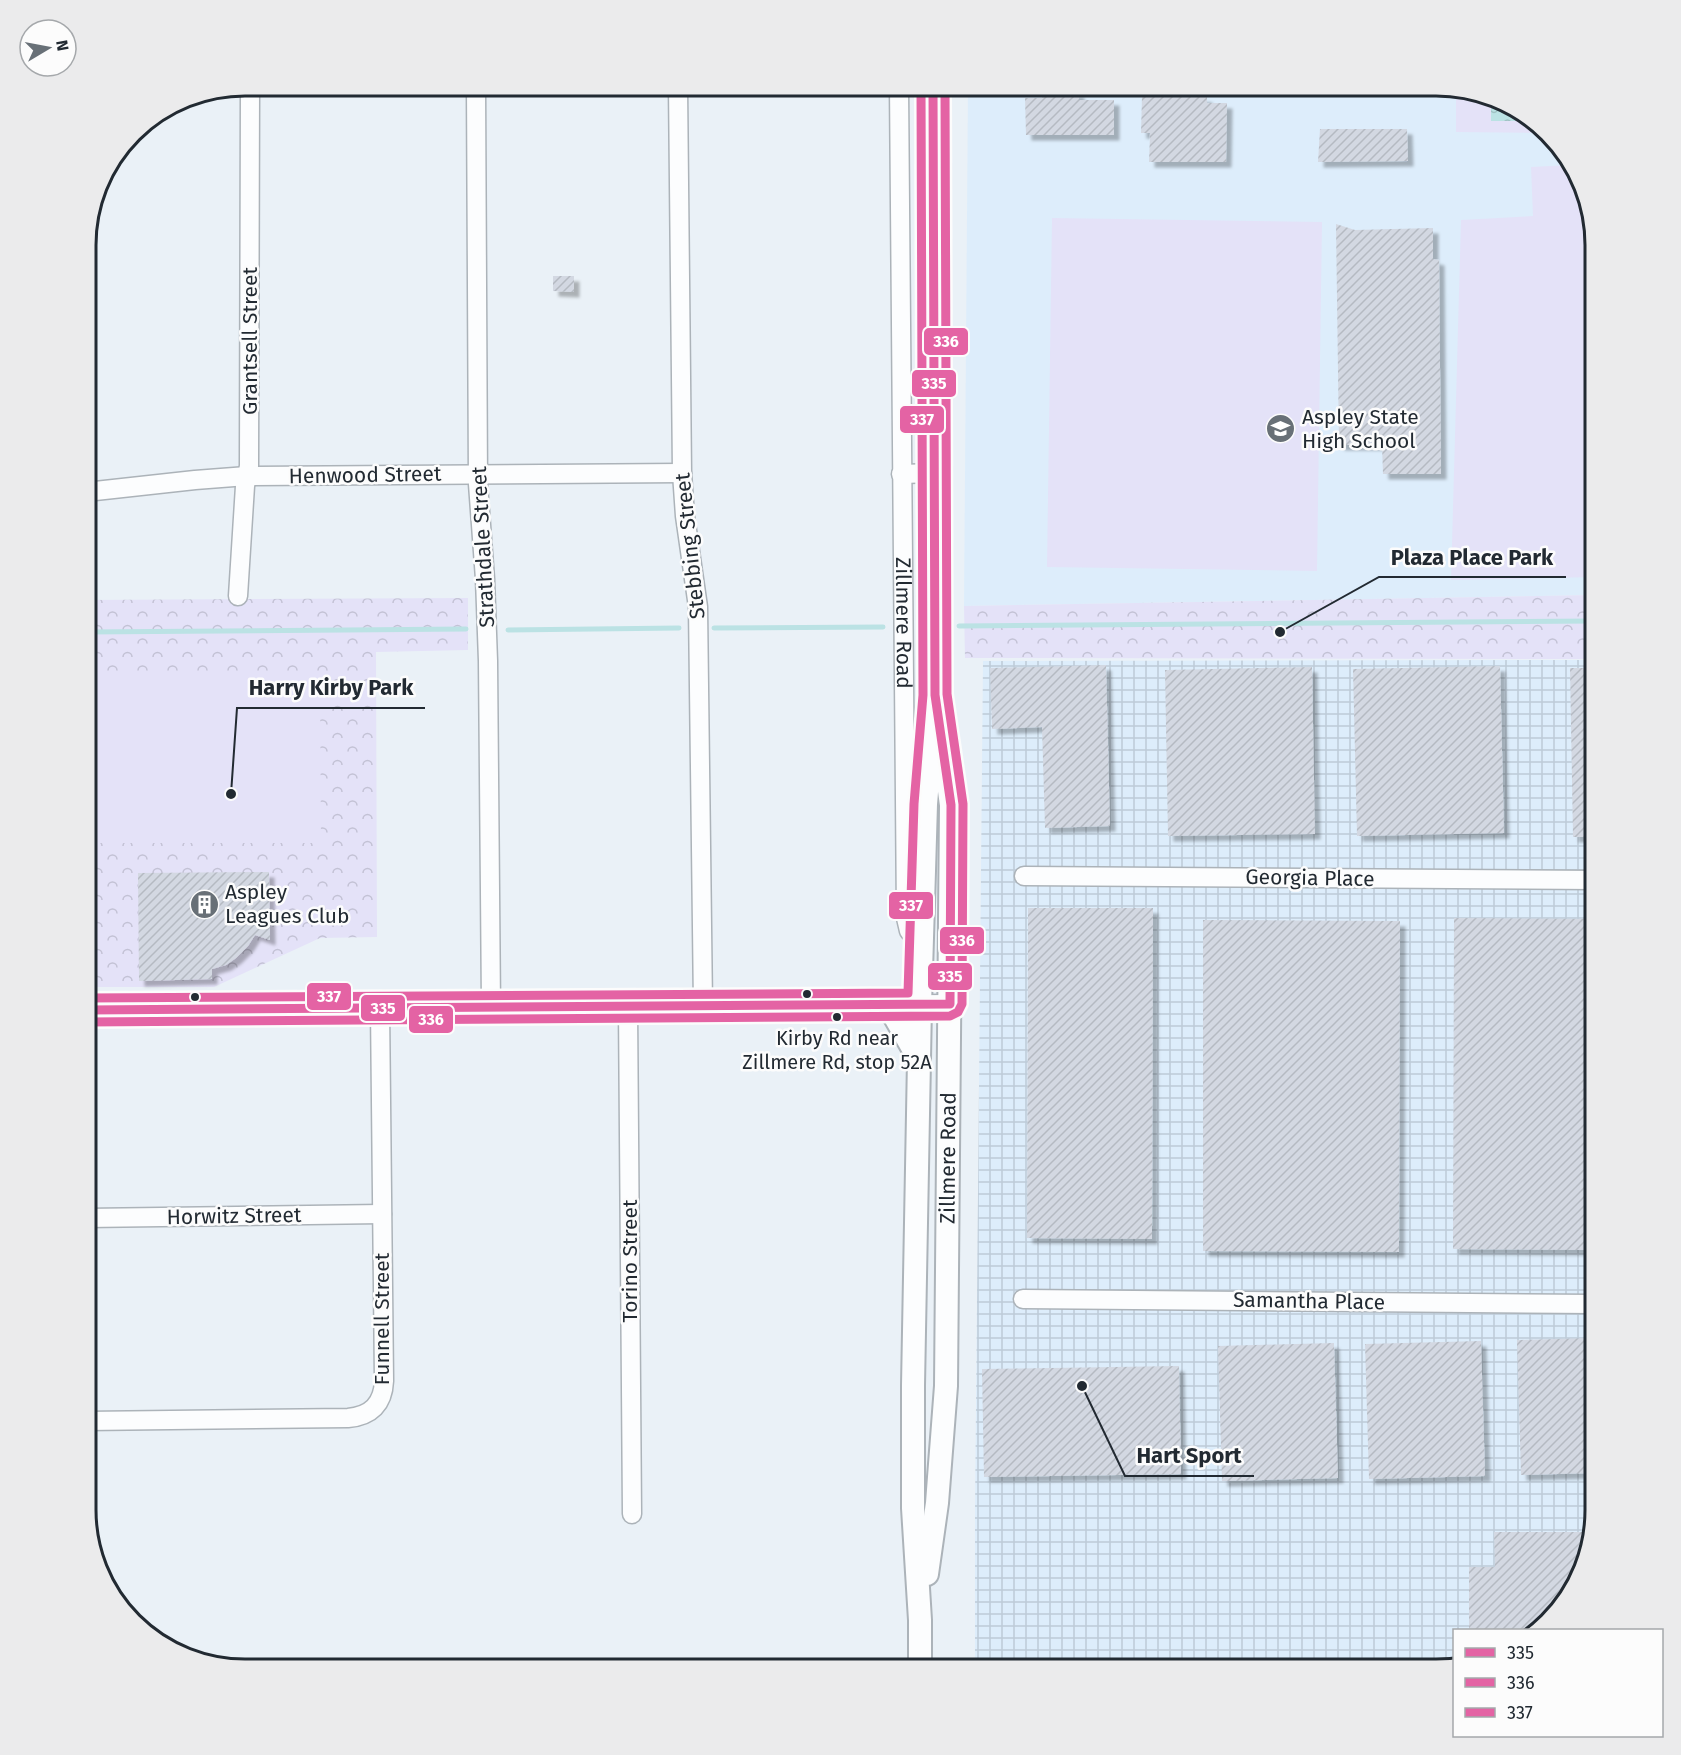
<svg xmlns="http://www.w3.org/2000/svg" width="1681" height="1755" viewBox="0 0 1681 1755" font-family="'Fira Sans',sans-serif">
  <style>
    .built { fill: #ddedfb }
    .industrial { fill: url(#industrial-grid) }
    .forest { fill: url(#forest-crowns) }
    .garden { fill: #e4e2f8 }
    .water { fill: url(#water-ripples) }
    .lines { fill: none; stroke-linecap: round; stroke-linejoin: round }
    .stream { stroke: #bbe2e4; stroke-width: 5 }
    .building { fill: url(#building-hatch); filter: url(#shadow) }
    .minor-casing { stroke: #acb3b9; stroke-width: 21 }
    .major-casing { stroke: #acb3b9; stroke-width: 26 }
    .minor { stroke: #fcfdfe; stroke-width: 18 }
    .major { stroke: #fcfdfe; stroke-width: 22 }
    .bus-1-casing { stroke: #fcfcfc; stroke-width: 14 }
    .bus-2-casing { stroke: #fcfcfc; stroke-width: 14 }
    .bus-3-casing { stroke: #fcfcfc; stroke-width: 14 }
    .bus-1 { stroke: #e463a4; stroke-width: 9 }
    .bus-2 { stroke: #e463a4; stroke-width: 9 }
    .bus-3 { stroke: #e463a4; stroke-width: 9 }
    .bus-dot { fill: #222a32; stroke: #fcfcfc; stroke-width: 2 }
    .labels { text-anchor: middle; stroke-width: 5; stroke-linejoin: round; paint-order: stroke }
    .bus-label { font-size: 20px; fill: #222a32; stroke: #fcfcfc }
    .street-label { font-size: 21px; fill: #222a32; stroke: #fcfcfc }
    .poi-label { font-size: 21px; fill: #222a32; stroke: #fcfcfc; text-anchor: start }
    .rim { fill: none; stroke: #222a32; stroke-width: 3 }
    .leader { fill: none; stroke: #222a32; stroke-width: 2 }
    .callout-dot { fill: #222a32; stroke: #fcfcfc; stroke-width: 2 }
    .callout-label { font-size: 22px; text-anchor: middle; font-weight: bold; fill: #222a32; stroke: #fcfcfc; stroke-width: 5; stroke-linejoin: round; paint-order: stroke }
    .line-badge { stroke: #fcfcfc; stroke-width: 2 }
    .badge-label { font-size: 16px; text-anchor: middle; font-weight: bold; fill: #fff }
  </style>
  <defs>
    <pattern id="industrial-grid" width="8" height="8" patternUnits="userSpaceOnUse" patternTransform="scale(1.5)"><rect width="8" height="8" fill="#ddedfb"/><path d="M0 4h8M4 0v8" fill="none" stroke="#bdcbd8"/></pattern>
    <pattern id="forest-crowns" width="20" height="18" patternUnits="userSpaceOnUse" patternTransform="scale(1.5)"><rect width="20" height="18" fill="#e4e2f8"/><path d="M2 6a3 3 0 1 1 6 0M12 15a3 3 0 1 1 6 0" fill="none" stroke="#c3c2d5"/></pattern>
    <pattern id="water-ripples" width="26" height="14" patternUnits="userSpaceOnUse" patternTransform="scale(1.5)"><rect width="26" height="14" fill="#bbe2e4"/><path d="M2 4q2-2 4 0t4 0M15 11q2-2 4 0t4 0" fill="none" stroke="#a0c2c4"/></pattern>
    <pattern id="building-hatch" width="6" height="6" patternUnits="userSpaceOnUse" patternTransform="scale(1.5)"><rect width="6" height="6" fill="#d3d8e2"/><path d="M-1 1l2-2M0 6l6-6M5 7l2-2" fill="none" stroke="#b5bac2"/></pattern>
    <filter id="shadow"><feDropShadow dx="5.5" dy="5.5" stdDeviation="1.5" flood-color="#0004"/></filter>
  </defs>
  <rect width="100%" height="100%" fill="#eaf1f7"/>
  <!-- built -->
  <polygon class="built" points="968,86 1446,86 1507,102 1556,140 1587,193 1595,245 1595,595 964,606"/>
  <!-- industrial -->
  <polygon class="industrial" points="1595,660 1595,1510 1579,1580 1540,1630 1454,1630 1454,1666 1436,1669 975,1669 975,1511 983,661"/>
  <!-- forest -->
  <g class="forest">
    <polygon points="1595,595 1595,659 965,658 964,606"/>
    <polygon points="468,598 468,650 376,652 377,937 320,938 214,987 86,987 86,600"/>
  </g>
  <!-- garden -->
  <g class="garden">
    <polygon points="1342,86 1428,86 1428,92 1342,91"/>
    <polygon points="1456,89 1507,102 1547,133 1456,132"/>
    <polygon points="1571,165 1587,193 1595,245 1595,577 1451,580 1461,220 1533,216 1531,167"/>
    <polygon points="1052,218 1322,222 1317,571 1047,567"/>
    <polygon points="86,677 320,677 321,843 86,843"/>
  </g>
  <!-- water -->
  <polygon class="water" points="1491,98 1507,102 1532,121 1491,121"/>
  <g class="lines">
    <!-- stream -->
    <g class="stream">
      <polyline points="959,626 1595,621"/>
      <polyline points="714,628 883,627"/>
      <polyline points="508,630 679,628"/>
      <polyline points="86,632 466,629"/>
    </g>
  </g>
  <!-- building -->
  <g class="building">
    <polygon points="1041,92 1079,92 1079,100 1114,100 1114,135 1026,135 1025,98 1042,98"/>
    <polygon points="1142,96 1207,97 1207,103 1227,103 1226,162 1149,162 1150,133 1141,133"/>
    <polygon points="1320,129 1407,129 1408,161 1318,162"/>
    <polygon points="1336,224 1355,230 1433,228 1433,259 1439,260 1441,474 1383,474 1382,445 1339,445"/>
    <polygon points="553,276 574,276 574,292 553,291"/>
    <polygon points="1106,665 1110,826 1045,828 1042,727 992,729 990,668"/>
    <polygon points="1500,666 1504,833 1357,836 1353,669"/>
    <polygon points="1312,667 1315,834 1168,836 1165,670"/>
    <polygon points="1570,668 1595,668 1595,837 1573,837"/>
    <polygon points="269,872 270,940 255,935 248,946 236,958 226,965 212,969 212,979 139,981 138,873"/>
    <polygon points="1028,908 1153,908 1152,1239 1027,1238"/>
    <polygon points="1454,918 1595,919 1595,1250 1453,1249"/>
    <polygon points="1203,920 1400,921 1399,1252 1203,1251"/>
    <polygon points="1595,1338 1595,1473 1521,1475 1517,1340"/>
    <polygon points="1481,1341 1485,1476 1369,1479 1365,1344"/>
    <polygon points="1334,1343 1338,1478 1222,1481 1218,1346"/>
    <polygon points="1179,1366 1181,1474 984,1477 982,1369"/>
    <polygon points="1494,1532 1590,1532 1579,1580 1540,1630 1469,1630 1469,1567 1495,1567"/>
  </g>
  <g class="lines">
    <defs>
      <g id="minor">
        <polyline points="476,86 478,484 485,579 488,661 491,1007"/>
        <polyline points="678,86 682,473 685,516 698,607 703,1006"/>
        <path id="s1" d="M899,86L906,918L909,931L923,944"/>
        <polyline points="901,474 935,473"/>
        <polyline points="86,492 195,480 247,476 682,473"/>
        <polyline points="238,596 245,486 249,466 250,86"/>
        <polyline points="1024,876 1595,880"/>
        <polyline points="628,1008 632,1514"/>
        <polyline points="86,1010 950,1004"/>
        <polyline points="86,1218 382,1214"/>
        <polyline points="1023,1299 1595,1304"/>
        <path d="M86,1421L348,1418C371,1416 383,1404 384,1381L380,1008"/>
      </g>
      <g id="major">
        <polyline points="888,1005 919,1059"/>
        <path id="s2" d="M927,1574L937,1503L946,1386L951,805L941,733"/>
        <polyline points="920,1669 920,1620 913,1508 913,1386 920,1005 926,804 935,695 933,86"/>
      </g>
    </defs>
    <!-- minor casing -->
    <use href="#minor" class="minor-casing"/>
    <!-- major casing -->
    <use href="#major" class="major-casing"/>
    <!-- minor -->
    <use href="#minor" class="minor"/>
    <!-- major -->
    <use href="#major" class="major"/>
    <defs>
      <polyline id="bus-1" points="86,1010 950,1004 951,805 935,695 933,86"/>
      <polyline id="bus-2" points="86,1022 950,1016 958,1012 962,1004 963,804 947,694 945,86"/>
      <polyline id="bus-3" points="86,998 908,993 914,804 923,695 921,86"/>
    </defs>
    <!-- bus-1 casing -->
    <use href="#bus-1" class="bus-1-casing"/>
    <!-- bus-2 casing -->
    <use href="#bus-2" class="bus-2-casing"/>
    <!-- bus-3 casing -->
    <use href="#bus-3" class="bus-3-casing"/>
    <!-- bus-1 -->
    <use href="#bus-1" class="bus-1"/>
    <!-- bus-2 -->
    <use href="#bus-2" class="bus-2"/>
    <!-- bus-3 -->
    <use href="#bus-3" class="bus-3"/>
  </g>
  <!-- icons -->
  <defs>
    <symbol id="school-disc" viewBox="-11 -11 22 22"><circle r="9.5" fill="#687077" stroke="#fcfcfc"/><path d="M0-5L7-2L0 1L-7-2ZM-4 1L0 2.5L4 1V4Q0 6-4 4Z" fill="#fff"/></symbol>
    <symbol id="building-disc" viewBox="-11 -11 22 22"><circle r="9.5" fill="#687077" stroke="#fcfcfc"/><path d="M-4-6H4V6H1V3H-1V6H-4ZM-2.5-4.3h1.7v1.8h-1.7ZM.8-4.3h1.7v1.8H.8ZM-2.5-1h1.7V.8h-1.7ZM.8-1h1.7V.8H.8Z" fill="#fff"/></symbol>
  </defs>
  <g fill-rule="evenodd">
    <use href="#school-disc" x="1264" y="412" width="33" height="33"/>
    <use href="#building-disc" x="188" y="888" width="33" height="33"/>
  </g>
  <!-- markers -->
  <g class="bus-dot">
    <circle cx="807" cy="994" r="5"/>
    <circle cx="195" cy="997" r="5"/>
    <circle cx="837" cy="1017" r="5"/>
  </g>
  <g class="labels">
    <!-- bus labels -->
    <g class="bus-label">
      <text x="837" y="1045">Kirby Rd near<tspan x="837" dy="24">Zillmere Rd, stop 52A</tspan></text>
    </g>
    <!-- street labels -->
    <g class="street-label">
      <text transform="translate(250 341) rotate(-90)" y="7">Grantsell Street</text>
      <text transform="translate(365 475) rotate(-1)" y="7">Henwood Street</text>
      <text transform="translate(690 546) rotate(-96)" y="7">Stebbing Street</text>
      <text transform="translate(483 547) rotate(-93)" y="7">Strathdale Street</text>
      <text dy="7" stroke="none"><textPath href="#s1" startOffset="537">Zillmere Road</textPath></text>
      <text transform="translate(1310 878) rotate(1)" y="7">Georgia Place</text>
      <text dy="7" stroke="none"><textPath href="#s2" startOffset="417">Zillmere Road</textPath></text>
      <text transform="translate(234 1216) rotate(-1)" y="7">Horwitz Street</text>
      <text transform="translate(630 1261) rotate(-90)" y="7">Torino Street</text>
      <text transform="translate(1309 1301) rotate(1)" y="7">Samantha Place</text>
      <text transform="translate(382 1319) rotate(-90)" y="7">Funnell Street</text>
    </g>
    <!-- poi labels -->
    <g class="poi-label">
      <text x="1302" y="424">Aspley State<tspan x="1302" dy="24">High School</tspan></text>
      <text x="225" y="899">Aspley<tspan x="225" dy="24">Leagues Club</tspan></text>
    </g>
  </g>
  <!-- crop -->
  <path d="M0 0H1681V1755H0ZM245 96H1436A149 149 0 0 1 1585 245V1510A149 149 0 0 1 1436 1659H245A149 149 0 0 1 96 1510V245A149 149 0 0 1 245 96Z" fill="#ebebec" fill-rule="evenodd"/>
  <path class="rim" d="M245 96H1436A149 149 0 0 1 1585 245V1510A149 149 0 0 1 1436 1659H245A149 149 0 0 1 96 1510V245A149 149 0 0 1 245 96Z"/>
  <!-- callouts -->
  <path class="leader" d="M1280 632L1379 577H1566M231 794L237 708H425M1082 1386L1125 1476H1254"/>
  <g class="callout-dot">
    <circle cx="1280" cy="632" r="6"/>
    <circle cx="231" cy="794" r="6"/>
    <circle cx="1082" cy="1386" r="6"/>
  </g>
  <g class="callout-label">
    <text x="1472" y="565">Plaza Place Park</text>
    <text x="331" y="695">Harry Kirby Park</text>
    <text x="1189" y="1463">Hart Sport</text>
  </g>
  <g class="line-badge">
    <rect x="923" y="327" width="46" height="29" rx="6" fill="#e463a4"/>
    <rect x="911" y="369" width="46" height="29" rx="6" fill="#e463a4"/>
    <rect x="899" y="405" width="46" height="29" rx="6" fill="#e463a4"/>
    <rect x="888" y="891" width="46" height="29" rx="6" fill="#e463a4"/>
    <rect x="939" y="926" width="46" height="29" rx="6" fill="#e463a4"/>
    <rect x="927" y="962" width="46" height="29" rx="6" fill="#e463a4"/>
    <rect x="306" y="982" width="46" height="29" rx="6" fill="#e463a4"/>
    <rect x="360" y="994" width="46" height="28" rx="6" fill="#e463a4"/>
    <rect x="408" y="1005" width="46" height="29" rx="6" fill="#e463a4"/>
  </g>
  <g class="badge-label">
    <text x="946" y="347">336</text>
    <text x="934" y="389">335</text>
    <text x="922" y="425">337</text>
    <text x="911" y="911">337</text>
    <text x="962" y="946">336</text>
    <text x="950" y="982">335</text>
    <text x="329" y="1002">337</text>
    <text x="383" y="1014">335</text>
    <text x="431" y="1025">336</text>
  </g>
  <!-- legend -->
  <rect x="1453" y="1629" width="210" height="108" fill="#fcfcfc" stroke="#a5a8ab" stroke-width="1.5"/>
  <rect x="1465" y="1648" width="30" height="9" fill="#e463a4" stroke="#a5a8ab" stroke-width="1.5"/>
  <text x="1507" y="1659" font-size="18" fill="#222a32">335</text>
  <rect x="1465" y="1678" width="30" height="9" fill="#e463a4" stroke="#a5a8ab" stroke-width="1.5"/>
  <text x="1507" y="1689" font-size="18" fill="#222a32">336</text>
  <rect x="1465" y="1708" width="30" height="9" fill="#e463a4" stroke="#a5a8ab" stroke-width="1.5"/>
  <text x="1507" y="1719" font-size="18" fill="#222a32">337</text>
  <!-- north arrow -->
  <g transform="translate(48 48) rotate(80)"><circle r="28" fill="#fcfcfc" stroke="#a5a8ab" stroke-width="1.5"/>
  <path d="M0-4.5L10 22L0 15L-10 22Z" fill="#687077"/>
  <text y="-9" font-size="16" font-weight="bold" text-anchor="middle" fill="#222a32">N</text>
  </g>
</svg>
